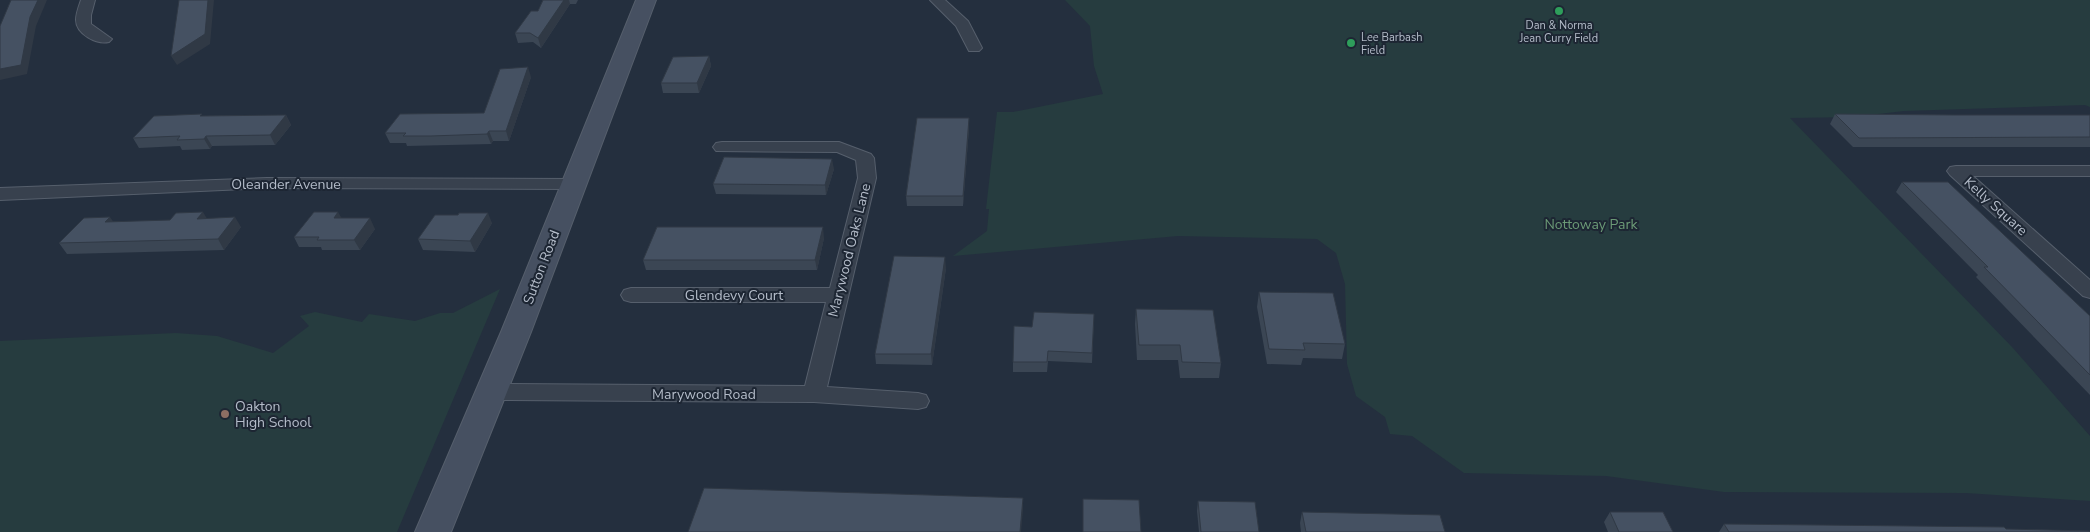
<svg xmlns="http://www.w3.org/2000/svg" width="2090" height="532" viewBox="0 0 2090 532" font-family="'Nunito Sans',sans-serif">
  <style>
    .green { fill: #263c3f }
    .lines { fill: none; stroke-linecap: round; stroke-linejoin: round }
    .street-casing { stroke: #565f6c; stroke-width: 2 }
    .secondary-casing { stroke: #565f6c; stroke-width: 2 }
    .street { fill: #38414e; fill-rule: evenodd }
    .secondary { fill: #465061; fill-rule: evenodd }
    .wall { fill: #3b4654 }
    .shaded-wall { fill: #303945 }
    .building { fill: #455162; stroke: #303945 }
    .leisure-dot { fill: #2e9e5b; stroke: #1d2633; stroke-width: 2 }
    .education-dot { fill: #8d6e63; stroke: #1d2633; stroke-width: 2 }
    .labels { text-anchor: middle; stroke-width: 4; stroke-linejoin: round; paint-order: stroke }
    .far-poi-label { font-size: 11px; fill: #b4bcc9; stroke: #1d2633 }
    .street-label { font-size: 14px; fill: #b4bcc9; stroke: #1d2633 }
    .park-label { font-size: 14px; fill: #6b9a76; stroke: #1d2633 }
    .poi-label { font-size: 14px; fill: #b4bcc9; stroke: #1d2633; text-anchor: start }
  </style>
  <rect width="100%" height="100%" fill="#242f3e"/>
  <!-- green -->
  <g class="green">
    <polygon points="1065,0 2090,0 2090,107 2085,105 1904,111 1853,117 1790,118 2012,347 2090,436 2090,501 1966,493 1724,492 1606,476 1464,473 1412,436 1390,434 1385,417 1356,396 1347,364 1345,284 1336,253 1317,239 1178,236 953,256 987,231 989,209 986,209 997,112 1013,112 1103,94 1094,66 1090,26"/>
    <polygon points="500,289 397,532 0,532 0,341 176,333 217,336 273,353 309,326 300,316 315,312 362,322 369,314 415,321 440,313 453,313"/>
  </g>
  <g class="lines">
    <defs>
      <g id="street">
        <path d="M81,0H95L91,15V24L112,39L109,42C97,45 76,34 76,20C76,13 79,6 81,0Z"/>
        <polygon points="930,0 945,0 968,21 982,48 979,51 969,51 956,26"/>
        <polygon points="722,142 839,142 871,154 874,158 876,178 827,387 918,393 926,395 929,401 926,407 918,409 814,402 490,400 482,398 479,392 482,386 490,384 805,386 826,302 631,302 624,300 621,295 624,290 631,288 830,288 858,178 856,160 837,152 716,151 713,147 716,143"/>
        <polygon points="1956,166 2090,166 2090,176 1973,176 2090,280 2090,298 2083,296 1950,175 1947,171 1950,167"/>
        <polygon points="267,178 573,179 579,180 582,184 579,188 573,189 267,188 0,200 0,188"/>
      </g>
      <polygon id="secondary" points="636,0 656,0 531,332 451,532 415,532 501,332"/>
    </defs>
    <!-- street casing -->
    <use href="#street" class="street-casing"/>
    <!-- secondary casing -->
    <use href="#secondary" class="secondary-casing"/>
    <!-- street -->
    <use href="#street" class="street"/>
    <!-- secondary -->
    <use href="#secondary" class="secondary"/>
  </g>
  <!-- wall -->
  <g class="wall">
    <polygon points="543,0 578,0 576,4 570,4 541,48 533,42 518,43 515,33 538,11"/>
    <polygon points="709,56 711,66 699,93 663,93 661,83"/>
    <polygon points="531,77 509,141 493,141 491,144 407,146 406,143 390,143 385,133 484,113"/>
    <polygon points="1835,114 1954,115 2090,115 2090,147 1853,147 1830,124"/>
    <polygon points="286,115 291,125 275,145 212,146 210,149 182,150 180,146 139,148 133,138 204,116"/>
    <polygon points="969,128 963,206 907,206 906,196"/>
    <polygon points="834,169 826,195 716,194 713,184"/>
    <polygon points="1902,182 2090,316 2090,395 1976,277 1978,275 1896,192"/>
    <polygon points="458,215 492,223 475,252 423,250 418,239"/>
    <polygon points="207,218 241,227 224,250 67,254 59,243"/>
    <polygon points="341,218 375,229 360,250 322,250 321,247 299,247 294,237"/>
    <polygon points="824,238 817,270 646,270 643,260"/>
    <polygon points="946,268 932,365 876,364 875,354"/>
    <polygon points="1259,292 1345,344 1342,359 1303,358 1301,365 1267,364 1257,307"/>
    <polygon points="1136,309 1221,363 1219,378 1180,378 1178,360 1137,360 1135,324"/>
    <polygon points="1094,314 1092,363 1048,361 1047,372 1013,372 1013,362 1032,327"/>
    <polygon points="1198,501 1259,532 1199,532 1197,511"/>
    <polygon points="1302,512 1445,532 1301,532 1300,523"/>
    <polygon points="1610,512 1673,532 1608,532 1604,522"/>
    <polygon points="1724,524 2006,529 2090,532 1719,532"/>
  </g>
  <!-- shaded-wall -->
  <g class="shaded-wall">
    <polygon points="38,0 47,0 36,26 27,74 0,80 0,69"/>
    <polygon points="208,0 214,0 210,44 177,65 171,56"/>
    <polygon points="564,0 569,0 570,4 541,48 538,38"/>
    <polygon points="709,56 711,66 699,93 697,83"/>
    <polygon points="528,67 531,77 509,141 506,131"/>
    <polygon points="286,115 291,125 275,145 270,135"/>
    <polygon points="969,118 969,128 963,206 963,196"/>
    <polygon points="489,131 493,141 491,144 487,134"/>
    <polygon points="206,136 212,146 210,149 204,139"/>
    <polygon points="832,159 834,169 826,195 825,185"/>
    <polygon points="203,212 209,222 197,219"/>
    <polygon points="338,212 344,222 334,218"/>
    <polygon points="488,213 492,223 475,252 470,241"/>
    <polygon points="110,217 117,227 105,222"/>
    <polygon points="235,217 241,227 224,250 218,239"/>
    <polygon points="370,218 375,229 360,250 354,240"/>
    <polygon points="823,227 824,238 817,270 815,260"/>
    <polygon points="945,257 946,268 932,365 931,354"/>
    <polygon points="1023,498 1023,509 1021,532 1020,532"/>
  </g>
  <!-- building -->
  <g class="building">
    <polygon points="11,0 38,0 30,17 21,65 0,69 0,26"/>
    <polygon points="179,0 208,0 205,34 171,56"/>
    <polygon points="543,0 564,0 538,38 530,33 515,33 531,11 538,11"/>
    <polygon points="709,56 697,83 661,83 673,57"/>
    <polygon points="528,67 506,131 489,131 487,134 431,136 403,136 406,133 385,133 400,114 484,113 500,69"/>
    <polygon points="202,114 200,116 286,115 270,135 206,136 204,139 177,140 180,136 133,138 154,116"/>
    <polygon points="1835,114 1954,115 2090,115 2090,137 1859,138"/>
    <polygon points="917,118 969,118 963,196 906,196"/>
    <polygon points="724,157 832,159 825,185 713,184"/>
    <polygon points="1902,182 1948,182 2090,316 2090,375 1984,267 1988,267"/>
    <polygon points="203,212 197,219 235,217 218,239 59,243 84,218 110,217 105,222 170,220 176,213"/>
    <polygon points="314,212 338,212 334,218 370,218 354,240 317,240 319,237 294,237"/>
    <polygon points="459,213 488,213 470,241 418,239 435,215 458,215"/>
    <polygon points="657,227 823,227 815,260 643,260"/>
    <polygon points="894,256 945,257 931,354 875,354"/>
    <polygon points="1259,292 1333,293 1345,344 1303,343 1305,350 1269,349"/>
    <polygon points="1136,309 1213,310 1221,363 1182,362 1180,345 1139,345"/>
    <polygon points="1034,312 1094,314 1092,353 1048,351 1047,362 1013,362 1014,326 1032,327"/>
    <polygon points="704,488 1023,498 1020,532 688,532"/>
    <polygon points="1083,499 1139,500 1141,532 1083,532"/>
    <polygon points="1198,501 1255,502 1259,532 1201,532"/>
    <polygon points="1302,512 1440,515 1445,532 1306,532"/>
    <polygon points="1610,512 1663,512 1673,532 1619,532"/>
    <polygon points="1724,524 2004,527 2006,529 2090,531 2090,532 1729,532"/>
  </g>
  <!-- markers -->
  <g class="leisure-dot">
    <circle cx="1559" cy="11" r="5"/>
    <circle cx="1351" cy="43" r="5"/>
  </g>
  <circle class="education-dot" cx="225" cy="414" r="5"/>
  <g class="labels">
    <!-- far-poi labels -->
    <g class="far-poi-label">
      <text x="1559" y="29">Dan &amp; Norma<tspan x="1559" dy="13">Jean Curry Field</tspan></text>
      <text x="1361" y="41" text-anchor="start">Lee Barbash<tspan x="1361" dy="13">Field</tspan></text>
    </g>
    <!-- street labels -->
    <g class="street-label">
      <text x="286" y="189">Oleander Avenue</text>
      <text transform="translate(1996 206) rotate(42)" y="5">Kelly Square</text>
      <text transform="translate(849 250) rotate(-76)" y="5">Marywood Oaks Lane</text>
      <text transform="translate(541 267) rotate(-69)" y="5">Sutton Road</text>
      <text x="734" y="300">Glendevy Court</text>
      <text x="704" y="399">Marywood Road</text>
    </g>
    <!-- park labels -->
    <g class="park-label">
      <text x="1591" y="229">Nottoway Park</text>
    </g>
    <!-- poi labels -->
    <g class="poi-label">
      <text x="235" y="411">Oakton<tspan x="235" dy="16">High School</tspan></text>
    </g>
  </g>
</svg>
